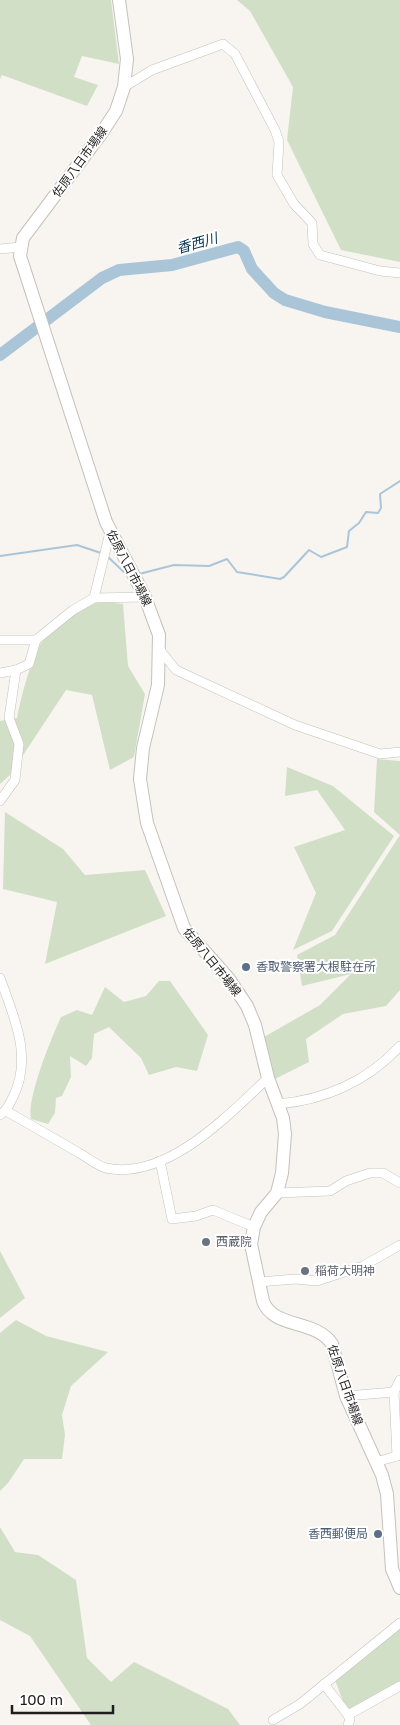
<svg xmlns="http://www.w3.org/2000/svg" width="400" height="1725" viewBox="0 0 400 1725" font-family="'Golos Text','Noto Sans JP',sans-serif">
  <style>
    .green { fill: #d1dfc7 }
    .lines { fill: none; stroke-linecap: round; stroke-linejoin: round }
    .stream { stroke: #aac5d8; stroke-width: 2 }
    .river { stroke: #aac5d8; stroke-width: 12 }
    .minor-casing { stroke: #c4c1bd; stroke-width: 10 }
    .primary-casing { stroke: #c4c1bd; stroke-width: 14 }
    .minor { stroke: #fff; stroke-width: 9 }
    .primary { stroke: #fff; stroke-width: 12 }
    .service-dot { fill: #5c6f8a; stroke: #fff; stroke-width: 2 }
    .worship-dot { fill: #6b7280; stroke: #fff; stroke-width: 2 }
    .labels { text-anchor: middle; stroke-width: 4; stroke-linejoin: round; paint-order: stroke }
    .street-label { font-size: 12px; fill: #1f1e1d; stroke: #fff }
    .service-label { font-size: 12px; fill: #4e5e75; stroke: #fff; text-anchor: start }
    .worship-label { font-size: 12px; fill: #5b616d; stroke: #fff; text-anchor: start }
    .water-label { font-size: 14px; font-style: italic; fill: #063753; stroke: #fff }
  </style>
  <rect width="100%" height="100%" fill="#f8f5f0"/>
  <!-- green -->
  <g class="green">
    <polygon points="0,0 111,0 119,64 82,56 74,77 98,85 87,106 2,75 0,79"/>
    <polygon points="237,0 400,0 400,262 341,250 287,140 293,87 250,11"/>
    <path d="M99,601L123,604L128,666L145,694L134,757L110,770L92,695L66,690L10,775L0,784V721L17,718C20,701 31,659 40,645C50,630 83,608 99,601Z"/>
    <polygon points="377,759 400,761 400,990 386,1006 343,1014 306,1039 309,1062 275,1079 264,1037 320,1005 351,974 302,986 297,955 335,935 400,835 374,812"/>
    <polygon points="287,767 333,786 394,836 332,931 293,950 316,893 294,847 345,830 317,790 285,796"/>
    <polygon points="5,812 63,849 85,875 145,870 166,916 45,964 57,902 3,889"/>
    <path d="M159,981H170L208,1035L197,1071L176,1067L149,1075L141,1058L109,1027L94,1034L92,1058L86,1066L70,1056L71,1077L62,1096L56,1098L55,1113L48,1124L31,1119C26,1100 52,1036 61,1017L77,1010L92,1015L105,987L124,1002L146,996Z"/>
    <polygon points="0,1251 25,1298 0,1318"/>
    <polygon points="16,1320 46,1336 108,1352 71,1386 62,1415 65,1435 62,1459 24,1459 8,1483 0,1491 0,1333"/>
    <polygon points="0,1527 15,1552 38,1555 76,1580 87,1658 111,1682 134,1662 228,1709 240,1725 91,1725 30,1636 0,1620"/>
    <polygon points="400,1625 400,1686 348,1715 334,1677"/>
  </g>
  <g class="lines">
    <!-- stream -->
    <g class="stream">
      <polyline points="0,556 77,545 101,553"/>
      <polyline points="108,557 126,574"/>
      <polyline points="139,574 174,565 209,566 227,559 237,572 280,579 284,577 309,550 321,557 347,547 349,531 359,523 366,512 378,513 381,508 380,494 400,481"/>
    </g>
    <!-- river -->
    <polyline class="river" points="0,355 102,278 119,270 172,265 238,247 244,251 252,269 274,293 285,300 325,312 400,327"/>
    <defs>
      <g id="minor">
        <polyline points="124,87 152,70 223,44 235,54 275,130 279,142 277,175 294,204 312,223 313,244 320,255 380,271 400,273"/>
        <polyline points="0,249 21,247"/>
        <polyline points="94,598 110,532"/>
        <polyline points="0,640 36,640 73,610 94,598 145,597"/>
        <polyline points="160,650 176,670 295,725 380,754 400,752"/>
        <polyline points="0,673 16,670 29,664 36,640"/>
        <polyline points="0,801 15,780 19,744 9,718 16,670"/>
        <path d="M0,978C14,1017 33,1057 13,1097C9,1105 7,1110 0,1115"/>
        <path d="M278,1104C325,1100 368,1081 400,1046"/>
        <path d="M6,1111C31,1125 55,1139 79,1153C87,1157 97,1166 106,1168C167,1181 228,1115 268,1078"/>
        <polyline points="160,1161 172,1219 196,1216 213,1210 254,1227"/>
        <polyline points="277,1193 330,1191 346,1181 370,1173 383,1173 400,1183"/>
        <polyline points="259,1282 295,1279 317,1281 363,1266 400,1245"/>
        <polyline points="346,1396 394,1392"/>
        <polyline points="397,1456 394,1392 400,1380"/>
        <polyline points="376,1462 400,1455"/>
        <polyline points="324,1684 348,1715 350,1720 348,1725"/>
        <polyline points="348,1715 400,1686"/>
        <polyline points="273,1720 300,1704 400,1623"/>
      </g>
      <path id="primary" d="M119,0L127,59L124,87L116,111L101,134L23,238L20,256L106,522L145,597L159,635L158,685L143,748L140,779L147,823L184,928L229,979L247,1006L255,1025L268,1078L283,1118L285,1134L282,1173L277,1193L261,1212L254,1227L251,1244L263,1301C273,1329 316,1319 332,1344L346,1396L382,1475L387,1494L392,1569L400,1588"/>
    </defs>
    <!-- minor casing -->
    <use href="#minor" class="minor-casing"/>
    <!-- primary casing -->
    <use href="#primary" class="primary-casing"/>
    <!-- minor -->
    <use href="#minor" class="minor"/>
    <!-- primary -->
    <use href="#primary" class="primary"/>
  </g>
  <!-- markers -->
  <g class="service-dot">
    <circle cx="246" cy="967" r="5"/>
    <circle cx="378" cy="1534" r="5"/>
  </g>
  <g class="worship-dot">
    <circle cx="206" cy="1242" r="5"/>
    <circle cx="305" cy="1271" r="5"/>
  </g>
  <g class="labels">
    <!-- street labels -->
    <g class="street-label">
      <text transform="translate(80 162) rotate(-54)" y="4">佐原八日市場線</text>
      <text transform="translate(129 568) rotate(63)" y="4">佐原八日市場線</text>
      <text transform="translate(212 962) rotate(51)" y="4">佐原八日市場線</text>
      <text transform="translate(345 1385) rotate(71)" y="4">佐原八日市場線</text>
    </g>
    <!-- service labels -->
    <g class="service-label">
      <text x="256" y="971">香取警察署大根駐在所</text>
      <text x="368" y="1538" text-anchor="end">香西郵便局</text>
    </g>
    <!-- worship labels -->
    <g class="worship-label">
      <text x="216" y="1246">西蔵院</text>
      <text x="315" y="1275">稲荷大明神</text>
    </g>
    <!-- water labels -->
    <g class="water-label">
      <text transform="translate(197 243) rotate(-16)" y="5">香西川</text>
    </g>
  </g>
  <!-- scale -->
  <path d="M12 1705v8h101v-8" fill="none" stroke="#1f1e1d" stroke-width="2.5"/>
  <text x="20" y="1705" font-size="15" fill="#1f1e1d" stroke="#ffffff" stroke-width="4" paint-order="stroke">100 m</text>
</svg>
